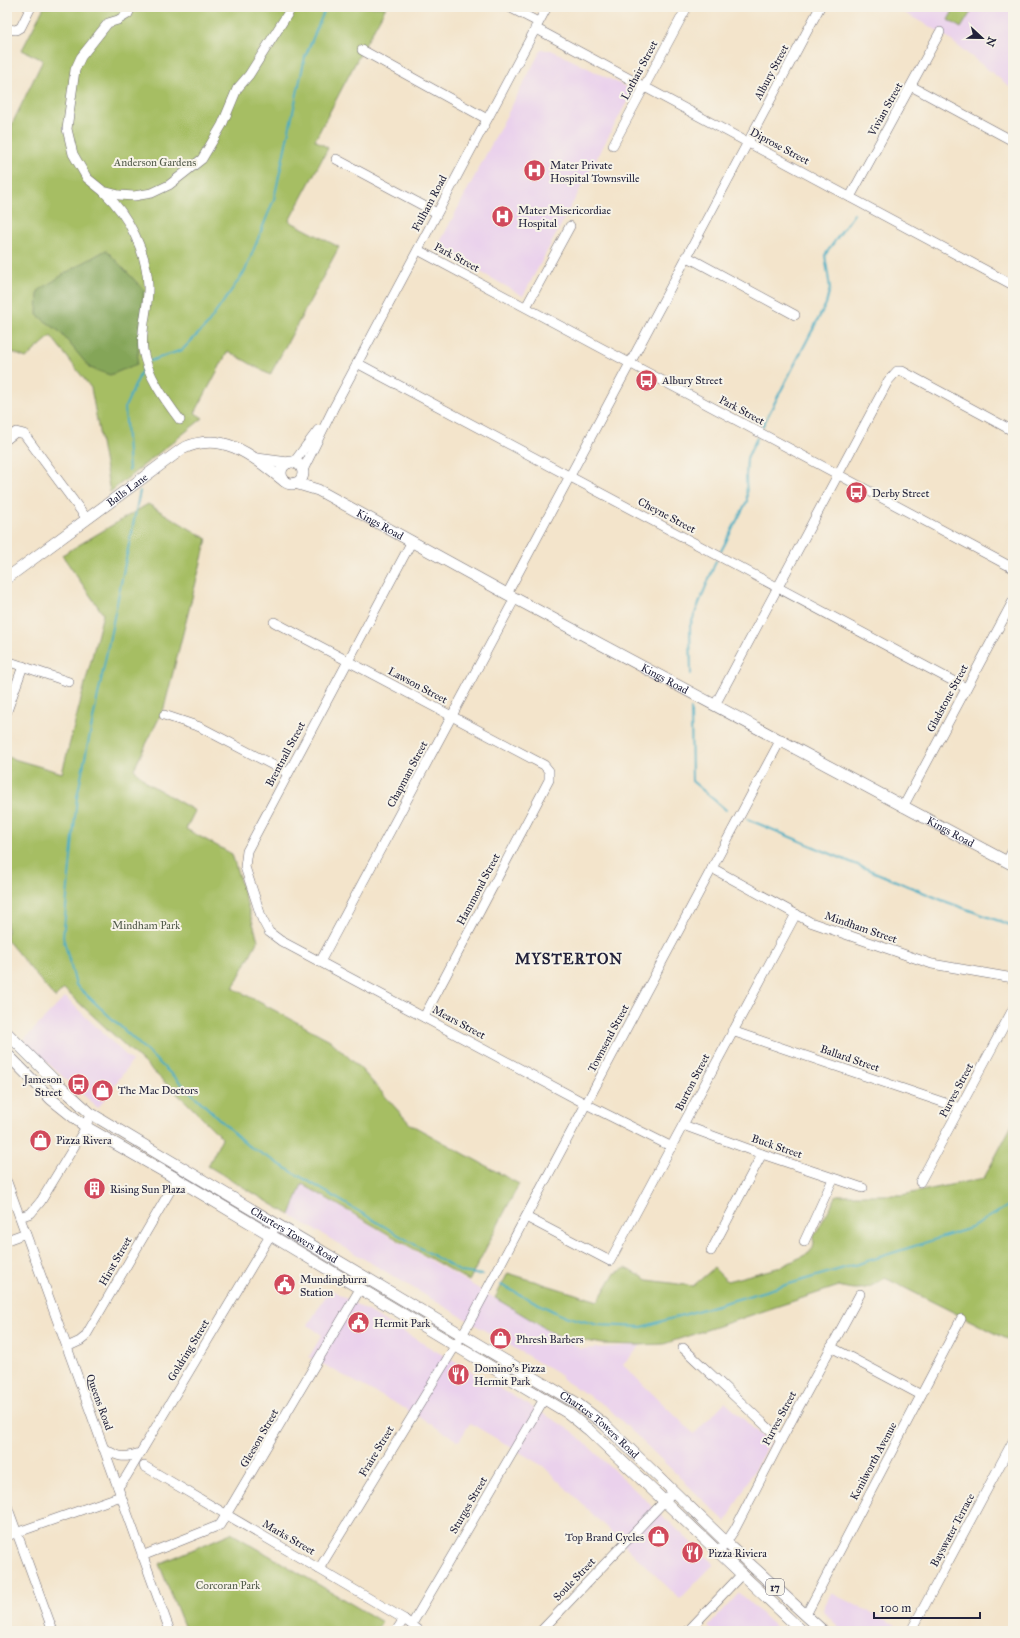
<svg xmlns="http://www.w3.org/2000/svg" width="1020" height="1638" viewBox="0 0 1020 1638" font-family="'IM FELL Great Primer',serif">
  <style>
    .built { fill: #ead1ec }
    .green { fill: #a6be63; stroke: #64704f }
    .forest { fill: #84a559; stroke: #53644a }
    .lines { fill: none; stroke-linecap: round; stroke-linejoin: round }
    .stream { stroke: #44acc3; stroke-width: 2 }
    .minor-casing { stroke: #6b666d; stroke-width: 10 }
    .major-casing { stroke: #6b666d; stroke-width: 12 }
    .minor { stroke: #fff; stroke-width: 9 }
    .major { stroke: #fff; stroke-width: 11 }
    .labels { text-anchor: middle; stroke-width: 4; stroke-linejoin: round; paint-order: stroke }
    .shield { fill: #f7f3e8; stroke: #62616f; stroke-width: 1 }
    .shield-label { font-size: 10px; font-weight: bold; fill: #22223b }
    .street-label { font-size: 11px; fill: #22223b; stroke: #f7f3e8 }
    .park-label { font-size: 11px; fill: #505949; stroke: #f7f3e8 }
    .poi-label { font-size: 11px; fill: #22223b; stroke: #f7f3e8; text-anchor: start }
    .district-label { font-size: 15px; font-weight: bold; letter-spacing: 1px; fill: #22223b; stroke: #f7f3e8 }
  </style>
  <rect width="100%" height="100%" fill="#f7f3e8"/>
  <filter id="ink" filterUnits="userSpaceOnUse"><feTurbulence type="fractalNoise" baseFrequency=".025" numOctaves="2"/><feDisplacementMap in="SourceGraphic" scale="8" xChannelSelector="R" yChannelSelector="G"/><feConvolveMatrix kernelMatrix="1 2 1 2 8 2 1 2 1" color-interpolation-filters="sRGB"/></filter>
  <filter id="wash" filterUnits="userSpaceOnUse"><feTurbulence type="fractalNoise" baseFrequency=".012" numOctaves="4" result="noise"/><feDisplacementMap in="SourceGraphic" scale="16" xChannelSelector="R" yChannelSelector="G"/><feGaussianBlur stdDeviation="0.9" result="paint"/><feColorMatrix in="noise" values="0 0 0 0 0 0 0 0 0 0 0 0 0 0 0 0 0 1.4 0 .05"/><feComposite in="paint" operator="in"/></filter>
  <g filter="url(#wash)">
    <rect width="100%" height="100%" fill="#f3e4cb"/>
    <!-- built -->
    <g class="built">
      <polygon points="893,7 1013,7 1013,89 940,32"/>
      <polygon points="541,50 551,50 628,88 630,96 523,296 438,248 438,246"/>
      <polygon points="7,122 12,124 7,167"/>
      <polygon points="65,997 132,1061 98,1108 23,1041"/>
      <polygon points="301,1184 581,1349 641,1345 623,1365 694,1434 725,1402 769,1443 726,1522 607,1407 565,1381 560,1375 290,1215"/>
      <polygon points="330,1289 571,1430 714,1564 680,1599 543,1466 470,1423 459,1441 404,1408 309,1357 322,1335 308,1325"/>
      <polygon points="739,1593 780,1631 713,1631 708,1627"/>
      <polygon points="831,1593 900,1627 899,1631 843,1631 824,1613 823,1609"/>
    </g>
    <!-- green -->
    <g class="green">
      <polygon points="44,7 386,7 359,56 315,140 328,148 289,221 339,247 270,375 228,351 195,413 203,418 110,492 91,388 51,336 26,358 7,350 7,167 12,124 43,60 22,50"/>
      <polygon points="955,7 974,7 961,28 948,20"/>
      <polygon points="148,504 207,539 164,708 134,769 149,784 195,811 186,829 232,854 258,940 233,988 330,1040 361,1069 410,1124 519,1184 469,1281 302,1184 290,1215 208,1166 222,1138 185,1101 64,989 55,998 7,940 7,757 62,773 103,614 62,555"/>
      <path d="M1013,1123V1329L1007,1339L885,1278C868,1289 860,1292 839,1286L664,1344L637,1345L603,1344L558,1336L495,1298L508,1273L598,1301L614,1274L626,1268L648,1280L693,1286L714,1268L727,1281L781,1267L809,1253L813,1248L814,1243L813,1238L837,1195H902L984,1178Z"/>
      <polygon points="231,1533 382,1622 374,1631 186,1631 159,1564"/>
    </g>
    <!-- forest -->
    <polygon class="forest" points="106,250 144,290 137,364 110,375 90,368 60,332 37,315 38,291 67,272"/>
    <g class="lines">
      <!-- stream -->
      <g class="stream">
        <polyline points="150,361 182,350 207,325 245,271 274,199 305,57 326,7"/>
        <polyline points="762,427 826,304 830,288 825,255 854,214"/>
        <polyline points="129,470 125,407 143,368"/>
        <polyline points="140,491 77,797 63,937 76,985 247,1145 461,1272 482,1275"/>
        <polyline points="721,551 747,501 746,476 747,458 757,438"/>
        <polyline points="691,674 690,626 716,561"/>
        <polyline points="691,709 692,781 726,810"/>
        <polyline points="747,819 944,901 1013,926"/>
        <polyline points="501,1285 561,1315 598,1325 642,1327 861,1263 971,1228 1013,1203"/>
      </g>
    </g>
  </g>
  <g filter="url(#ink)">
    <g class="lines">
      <defs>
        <g id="minor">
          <polyline points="131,7 128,14 118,20 108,23 81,57 75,70 67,129 73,154 87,178 103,191 119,195 134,196 152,193 169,185 202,159 222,125 237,89 249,75 292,7"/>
          <polyline points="509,7 538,22"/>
          <polyline points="535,28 1013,285"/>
          <polyline points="7,29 16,30 21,27 31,7"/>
          <polyline points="362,50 487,119"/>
          <polyline points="911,86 1013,141"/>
          <polyline points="613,145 687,7"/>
          <polyline points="336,159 437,213"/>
          <path d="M104,192C129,216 147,252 148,286C149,307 140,329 143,350C147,375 165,400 180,420"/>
          <polyline points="850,197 940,32"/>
          <polyline points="418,250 1013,568"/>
          <polyline points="686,256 795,315"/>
          <polyline points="526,307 570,226"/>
          <polyline points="357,363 966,688"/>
          <polyline points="7,439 16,432 24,434 87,519"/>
          <polyline points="294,462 318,430"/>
          <polyline points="303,470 333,409 547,7"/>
          <polyline points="412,541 247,851 245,867 262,919 269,932 281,941 586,1104 672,1147"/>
          <polyline points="507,594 820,7"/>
          <polyline points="274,622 544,765 549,771 549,780 424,1017"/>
          <polyline points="7,661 69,682"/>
          <polyline points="715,705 888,381 897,371 902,371 1013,431"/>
          <polyline points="7,711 23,666"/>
          <polyline points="164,715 200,727 288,773"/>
          <polyline points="903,807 1013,601"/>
          <polyline points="1007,861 1013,850"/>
          <polyline points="712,868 810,922 932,964 1013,978"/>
          <polyline points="320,962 515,598"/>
          <polyline points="732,1031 960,1108"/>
          <polyline points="683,1125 762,1154 863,1188"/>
          <polyline points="7,1182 170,1631"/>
          <polyline points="920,1182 1013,1009"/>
          <polyline points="20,1217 31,1213 41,1201 86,1127 90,1113"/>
          <polyline points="526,1217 610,1261 796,914"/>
          <polyline points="7,1240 26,1233"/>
          <polyline points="804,1242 833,1179"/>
          <polyline points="711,1251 762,1154"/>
          <polyline points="67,1347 80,1341 85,1337 177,1179"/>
          <polyline points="831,1347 921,1395"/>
          <polyline points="683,1348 781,1440"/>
          <path d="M103,1448C118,1457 123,1459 140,1453"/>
          <polyline points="144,1466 404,1619 420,1631"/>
          <polyline points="118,1487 126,1477 277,1224"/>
          <polyline points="7,1506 53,1631"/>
          <polyline points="7,1536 121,1496"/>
          <polyline points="723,1547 735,1529 781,1440 860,1294"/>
          <polyline points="142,1556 220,1525 360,1289"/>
          <polyline points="319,1569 468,1325 781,739"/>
          <polyline points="806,1615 961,1319"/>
          <polyline points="412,1624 544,1399"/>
          <polyline points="396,1631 404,1619"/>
          <polyline points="541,1631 674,1491"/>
          <polyline points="688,1631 742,1574"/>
          <polyline points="911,1631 1013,1441"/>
        </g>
        <g id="major">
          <polyline points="257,459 288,463"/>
          <circle cx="292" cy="473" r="11"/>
          <path id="s1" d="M295,483L318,490L507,594L1013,865"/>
          <path id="s2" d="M7,578L182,449C222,429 253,456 284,481"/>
          <path id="s3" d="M7,1033L57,1083L90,1113L578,1404L604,1424L727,1543L823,1631"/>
          <polyline points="7,1054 51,1099 86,1127 177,1179 568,1413 589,1430 802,1631"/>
        </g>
      </defs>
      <!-- minor casing -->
      <use href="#minor" class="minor-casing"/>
      <!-- major casing -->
      <use href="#major" class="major-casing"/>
      <!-- minor -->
      <use href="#minor" class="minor"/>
      <!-- major -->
      <use href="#major" class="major"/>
    </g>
  </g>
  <!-- icons -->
  <defs>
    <symbol id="hospital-disc" viewBox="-11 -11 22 22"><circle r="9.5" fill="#d1495b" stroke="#f7f3e8"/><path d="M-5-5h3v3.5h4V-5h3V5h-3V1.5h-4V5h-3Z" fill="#fff"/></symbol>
    <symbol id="bus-disc" viewBox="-11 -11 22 22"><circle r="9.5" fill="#d1495b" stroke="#f7f3e8"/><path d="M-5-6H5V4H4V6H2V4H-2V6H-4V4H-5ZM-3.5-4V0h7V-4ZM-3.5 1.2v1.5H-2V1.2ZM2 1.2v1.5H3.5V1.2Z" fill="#fff"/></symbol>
    <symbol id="shop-disc" viewBox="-11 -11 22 22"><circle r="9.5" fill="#d1495b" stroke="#f7f3e8"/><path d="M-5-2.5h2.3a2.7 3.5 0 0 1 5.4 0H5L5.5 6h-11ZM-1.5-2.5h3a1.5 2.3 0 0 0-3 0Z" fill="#fff"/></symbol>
    <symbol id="building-disc" viewBox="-11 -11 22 22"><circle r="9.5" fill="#d1495b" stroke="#f7f3e8"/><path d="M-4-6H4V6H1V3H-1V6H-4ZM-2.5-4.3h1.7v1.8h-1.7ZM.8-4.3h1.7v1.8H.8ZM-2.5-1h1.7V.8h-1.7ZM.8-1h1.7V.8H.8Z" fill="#fff"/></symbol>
    <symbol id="civic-disc" viewBox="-11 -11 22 22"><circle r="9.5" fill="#d1495b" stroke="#f7f3e8"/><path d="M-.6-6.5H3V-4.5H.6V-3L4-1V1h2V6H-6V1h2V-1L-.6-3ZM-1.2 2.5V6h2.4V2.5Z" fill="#fff"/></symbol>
    <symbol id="restaurant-disc" viewBox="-11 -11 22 22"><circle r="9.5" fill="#d1495b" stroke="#f7f3e8"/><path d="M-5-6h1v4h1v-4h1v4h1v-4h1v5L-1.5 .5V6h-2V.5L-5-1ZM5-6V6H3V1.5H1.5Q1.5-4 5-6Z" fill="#fff"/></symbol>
  </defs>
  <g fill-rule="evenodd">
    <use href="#hospital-disc" x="522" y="158" width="25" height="25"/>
    <use href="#hospital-disc" x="490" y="204" width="25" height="25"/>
    <use href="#bus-disc" x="634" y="368" width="25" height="25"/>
    <use href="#bus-disc" x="844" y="480" width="25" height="25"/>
    <use href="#bus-disc" x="66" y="1072" width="25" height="25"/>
    <use href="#shop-disc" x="90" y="1078" width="25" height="25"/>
    <use href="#shop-disc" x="28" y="1128" width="25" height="25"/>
    <use href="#building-disc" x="82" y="1176" width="25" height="25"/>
    <use href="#civic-disc" x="272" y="1272" width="25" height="25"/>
    <use href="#civic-disc" x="346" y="1310" width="25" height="25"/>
    <use href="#shop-disc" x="488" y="1326" width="25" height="25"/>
    <use href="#restaurant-disc" x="446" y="1362" width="25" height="25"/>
    <use href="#shop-disc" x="646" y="1524" width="25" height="25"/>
    <use href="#restaurant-disc" x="680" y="1540" width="25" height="25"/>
  </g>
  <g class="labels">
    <!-- shield labels -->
    <rect class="shield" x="766" y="1579" width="18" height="16" rx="3"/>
    <g class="shield-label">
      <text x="775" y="1591">17</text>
    </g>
    <!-- street labels -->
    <g class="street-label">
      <text transform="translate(639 70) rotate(-62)" y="4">Lothair Street</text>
      <text transform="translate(771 72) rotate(-62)" y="4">Albury Street</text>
      <text transform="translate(885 109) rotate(-61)" y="4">Vivian Street</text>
      <text transform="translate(780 146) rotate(28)" y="4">Diprose Street</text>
      <text transform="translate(429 203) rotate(-62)" y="4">Fulham Road</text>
      <text transform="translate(457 257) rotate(28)" y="4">Park Street</text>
      <text transform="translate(742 410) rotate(28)" y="4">Park Street</text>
      <text dy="4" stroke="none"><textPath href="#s2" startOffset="149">Balls Lane</textPath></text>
      <text transform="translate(667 515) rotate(28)" y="4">Cheyne Street</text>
      <text dy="4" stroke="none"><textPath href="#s1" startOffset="95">Kings Road</textPath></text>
      <text dy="4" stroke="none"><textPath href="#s1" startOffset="419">Kings Road</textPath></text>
      <text transform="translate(418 685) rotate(28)" y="4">Lawson Street</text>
      <text transform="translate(947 698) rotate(-62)" y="4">Gladstone Street</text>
      <text transform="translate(285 754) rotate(-62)" y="4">Brentnall Street</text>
      <text transform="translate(407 774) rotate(-62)" y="4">Chapman Street</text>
      <text dy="4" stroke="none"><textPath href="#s1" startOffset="743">Kings Road</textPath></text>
      <text transform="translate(478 889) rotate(-62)" y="4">Hammond Street</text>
      <text transform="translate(861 927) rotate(19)" y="4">Mindham Street</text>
      <text transform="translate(459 1022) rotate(28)" y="4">Mears Street</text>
      <text transform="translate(608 1038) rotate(-62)" y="4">Townsend Street</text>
      <text transform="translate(850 1058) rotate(19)" y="4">Ballard Street</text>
      <text transform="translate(692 1082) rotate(-63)" y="4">Burton Street</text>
      <text transform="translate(956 1090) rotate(-62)" y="4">Purves Street</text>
      <text transform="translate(777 1146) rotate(19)" y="4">Buck Street</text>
      <text dy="4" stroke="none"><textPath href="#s3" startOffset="353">Charters Towers Road</textPath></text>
      <text transform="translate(115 1261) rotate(-60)" y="4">Hirst Street</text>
      <text transform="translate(188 1350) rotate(-59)" y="4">Goldring Street</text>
      <text transform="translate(100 1402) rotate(70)" y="4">Queens Road</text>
      <text transform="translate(779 1418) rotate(-62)" y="4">Purves Street</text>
      <text dy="4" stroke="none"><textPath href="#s3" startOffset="713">Charters Towers Road</textPath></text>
      <text transform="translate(259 1438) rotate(-60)" y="4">Gleeson Street</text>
      <text transform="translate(376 1451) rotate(-59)" y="4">Fraire Street</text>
      <text transform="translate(873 1461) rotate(-62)" y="4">Kenilworth Avenue</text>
      <text transform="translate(468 1505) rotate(-60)" y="4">Sturges Street</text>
      <text transform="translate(952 1530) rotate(-62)" y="4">Bayswater Terrace</text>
      <text transform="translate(289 1537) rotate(30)" y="4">Marks Street</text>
      <text transform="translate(574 1579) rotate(-46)" y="4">Soule Street</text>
    </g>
    <!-- park labels -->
    <g class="park-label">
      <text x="155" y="166">Anderson Gardens</text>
      <text x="146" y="929">Mindham Park</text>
      <text x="228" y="1589">Corcoran Park</text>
    </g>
    <!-- poi labels -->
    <g class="poi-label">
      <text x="550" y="169">Mater Private<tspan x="550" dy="13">Hospital Townsville</tspan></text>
      <text x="518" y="214">Mater Misericordiae<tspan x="518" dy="13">Hospital</tspan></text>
      <text x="662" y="384">Albury Street</text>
      <text x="872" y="497">Derby Street</text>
      <text x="62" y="1083" text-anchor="end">Jameson<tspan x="62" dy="13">Street</tspan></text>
      <text x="118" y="1094">The Mac Doctors</text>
      <text x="56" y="1144">Pizza Rivera</text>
      <text x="110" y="1193">Rising Sun Plaza</text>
      <text x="300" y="1283">Mundingburra<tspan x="300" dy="13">Station</tspan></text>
      <text x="374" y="1327">Hermit Park</text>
      <text x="516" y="1343">Phresh Barbers</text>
      <text x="474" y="1372">Domino's Pizza<tspan x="474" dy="13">Hermit Park</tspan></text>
      <text x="644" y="1541" text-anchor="end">Top Brand Cycles</text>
      <text x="708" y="1557">Pizza Riviera</text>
    </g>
    <!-- district labels -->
    <g class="district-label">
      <text x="569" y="964">MYSTERTON</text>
    </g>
  </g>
  <!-- margin -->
  <rect width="1020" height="1638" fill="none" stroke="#f7f3e8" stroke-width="24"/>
  <!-- north arrow -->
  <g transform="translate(982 38) rotate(112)" stroke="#f7f3e8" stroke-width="3" paint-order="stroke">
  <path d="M0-3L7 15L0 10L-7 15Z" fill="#22223b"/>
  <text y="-6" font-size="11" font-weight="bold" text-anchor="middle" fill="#22223b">N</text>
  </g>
  <!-- scale -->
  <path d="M874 1612v6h106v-6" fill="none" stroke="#22223b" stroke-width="2"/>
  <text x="880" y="1612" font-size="12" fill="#22223b" stroke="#f7f3e8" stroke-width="3" paint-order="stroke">100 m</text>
</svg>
